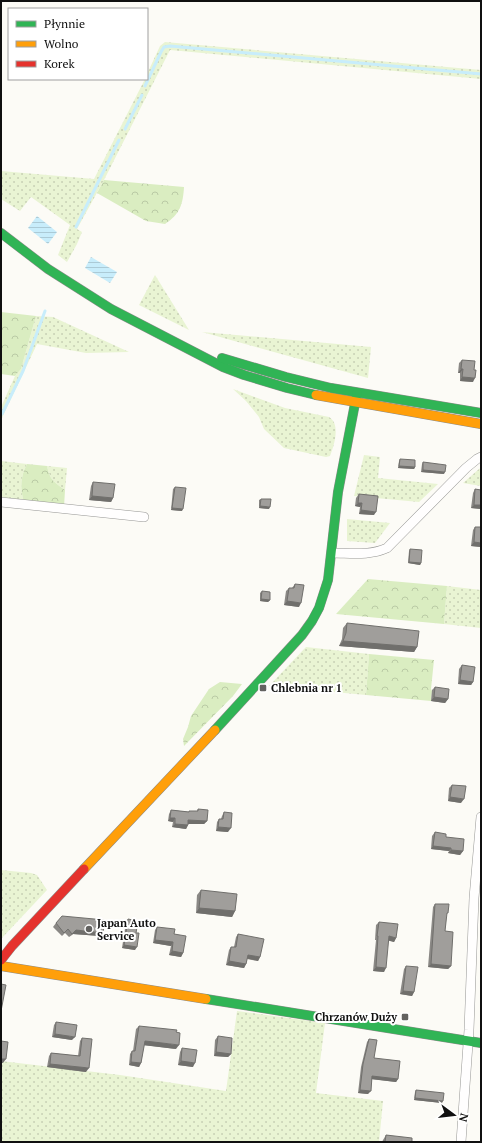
<svg xmlns="http://www.w3.org/2000/svg" width="482" height="1143" viewBox="0 0 482 1143" font-family="'PT Serif',serif">
  <style>
    .grass { fill: url(#grass-dots) }
    .forest { fill: url(#forest-crowns) }
    .water { fill: url(#water-rules) }
    .lines { fill: none; stroke-linecap: round; stroke-linejoin: round }
    .stream { stroke: #c8edfb; stroke-width: 3 }
    .street-casing { stroke: #969694; stroke-width: 10 }
    .fast-casing { stroke: #8d8c8a; stroke-width: 10 }
    .slow-casing { stroke: #8d8c8a; stroke-width: 10 }
    .jam-casing { stroke: #8d8c8a; stroke-width: 10 }
    .street { stroke: #fffefe; stroke-width: 9 }
    .fast { stroke: #30b455; stroke-width: 9 }
    .slow { stroke: #ff9f0a; stroke-width: 9 }
    .jam { stroke: #e5322d; stroke-width: 9 }
    .wall { fill: #8a8885 }
    .shaded-wall { fill: #706f6c }
    .building { fill: #a09e9b; stroke: #706f6c }
    .poi-dot { fill: #636260; stroke: #fff; stroke-width: 1.5 }
    .labels { text-anchor: middle; stroke-width: 4; stroke-linejoin: round; paint-order: stroke }
    .poi-label { font-size: 11px; font-weight: bold; fill: #101010; stroke: #fff; text-anchor: start }
  </style>
  <defs>
    <pattern id="grass-dots" width="8" height="8" patternUnits="userSpaceOnUse"><rect width="8" height="8" fill="#e9f4d3"/><path d="M2 2h.1M6 6h.1" fill="none" stroke="#c7d0b4" stroke-width="1.8" stroke-linecap="round"/></pattern>
    <pattern id="forest-crowns" width="20" height="18" patternUnits="userSpaceOnUse"><rect width="20" height="18" fill="#daedc1"/><path d="M2 6a3 3 0 1 1 6 0M12 15a3 3 0 1 1 6 0" fill="none" stroke="#bacaa5"/></pattern>
    <pattern id="water-rules" width="6" height="5" patternUnits="userSpaceOnUse"><rect width="6" height="5" fill="#c8edfb"/><path d="M0 2.5h6" fill="none" stroke="#abcad6"/></pattern>
  </defs>
  <rect width="100%" height="100%" fill="#fcfbf6"/>
  <!-- grass -->
  <g class="grass">
    <polygon points="165,42 481,70 481,79 170,50 104,180 77,229 82,232 77,244 67,262 58,255 70,225 31,197 20,211 1,199 1,171 94,179 145,79 147,79 147,74 160,46"/>
    <polygon points="155,275 189,330 139,305"/>
    <polygon points="36,316 53,317 129,352 86,353 37,344 1,420 1,407 15,376 21,369"/>
    <polygon points="202,332 371,347 368,378"/>
    <path d="M233,389L285,408L329,417C341,424 334,446 330,456L326,457L284,448L264,429L259,417L246,401Z"/>
    <polygon points="364,455 380,457 378,478 438,484 419,502 354,496"/>
    <path d="M1,461L27,464C20,477 20,489 24,502L1,500Z"/>
    <path d="M47,466L67,468L65,490C54,482 50,480 47,466Z"/>
    <polygon points="481,468 481,486 463,483 479,469"/>
    <polygon points="347,519 390,523 375,543 347,541"/>
    <polygon points="447,586 481,590 481,628 444,624"/>
    <polygon points="306,647 369,654 366,695 269,686"/>
    <polygon points="1,870 31,873 37,875 47,890 1,939"/>
    <polygon points="237,1011 325,1023 316,1093 383,1101 379,1142 1,1142 1,1061 120,1075 226,1091"/>
  </g>
  <!-- forest -->
  <g class="forest">
    <path d="M104,180L184,187C183,204 180,214 165,224L146,221L97,193Z"/>
    <polygon points="1,312 36,316 21,369 15,376 1,374"/>
    <path d="M27,464L47,466C50,480 54,482 65,490L64,507L24,502C20,489 20,477 27,464Z"/>
    <polygon points="368,579 447,586 444,624 336,614"/>
    <polygon points="369,654 434,660 431,689 432,691 431,701 366,695"/>
    <polygon points="220,682 242,684 233,696 184,746 183,739 188,727 191,716 209,689"/>
  </g>
  <!-- water -->
  <g class="water">
    <polygon points="37,216 57,232 48,244 28,228"/>
    <polygon points="91,257 117,272 110,283 85,268"/>
  </g>
  <g class="lines">
    <!-- stream -->
    <g class="stream">
      <polyline points="145,86 161,52 164,47 170,46 481,74"/>
      <polyline points="125,129 142,95"/>
      <polyline points="76,227 119,140"/>
      <polyline points="2,414 23,371 45,311"/>
    </g>
    <defs>
      <g id="street">
        <polyline points="1,502 144,517"/>
        <path d="M332,553C351,553 369,556 387,548L466,468L477,459L481,457"/>
        <polyline points="461,1142 469,1030 474,898 481,817"/>
      </g>
      <g id="fast">
        <polyline points="1,233 48,269 111,309 223,367 244,375 287,388 316,395"/>
        <polyline points="222,358 286,377 331,388 481,413"/>
        <polyline points="215,730 302,635 312,621 319,608 328,580 338,492 357,393"/>
        <polyline points="206,999 481,1043"/>
      </g>
      <g id="slow">
        <polyline points="316,395 481,424"/>
        <polyline points="84,869 215,730"/>
        <polyline points="1,966 206,999"/>
      </g>
      <polyline id="jam" points="1,960 12,946 84,869"/>
    </defs>
    <!-- street casing -->
    <use href="#street" class="street-casing"/>
    <!-- fast casing -->
    <use href="#fast" class="fast-casing"/>
    <!-- slow casing -->
    <use href="#slow" class="slow-casing"/>
    <!-- jam casing -->
    <use href="#jam" class="jam-casing"/>
    <!-- street -->
    <use href="#street" class="street"/>
    <!-- fast -->
    <use href="#fast" class="fast"/>
    <!-- slow -->
    <use href="#slow" class="slow"/>
    <!-- jam -->
    <use href="#jam" class="jam"/>
  </g>
  <!-- wall -->
  <g class="wall">
    <polygon points="462,360 473,382 460,381 460,373 458,373 459,363"/>
    <polygon points="400,459 415,467 414,469 398,468 399,461"/>
    <polygon points="423,462 444,474 421,472 422,464"/>
    <polygon points="93,482 113,498 111,502 89,500 91,486"/>
    <polygon points="175,487 182,511 171,510 173,489"/>
    <polygon points="475,489 481,509 471,508 473,493"/>
    <polygon points="359,494 374,515 359,514 360,507 355,506 356,498"/>
    <polygon points="261,499 269,509 259,508 259,500"/>
    <polygon points="475,527 481,547 471,546 473,530"/>
    <polygon points="410,549 421,563 420,565 408,563 409,551"/>
    <polygon points="295,584 299,607 284,605 286,591 289,588 292,588"/>
    <polygon points="262,591 270,600 268,602 260,601 260,593"/>
    <polygon points="347,623 417,647 414,652 339,646 342,639 343,628"/>
    <polygon points="481,642 481,655 480,655"/>
    <polygon points="462,665 473,682 471,685 458,684 459,669"/>
    <polygon points="435,687 448,699 445,703 431,701 432,690"/>
    <polygon points="452,785 461,803 448,801 449,788"/>
    <polygon points="198,809 207,821 204,824 188,824 188,825 186,829 172,827 173,822 168,821 169,814 171,810 189,812 189,811 197,811"/>
    <polygon points="224,812 228,832 216,831 217,822 219,819 221,819 222,816"/>
    <polygon points="435,832 446,837 463,851 460,855 448,853 449,851 431,849 432,836"/>
    <polygon points="201,890 235,911 232,917 196,913 197,895"/>
    <polygon points="435,904 446,916 445,931 451,966 448,969 428,967 433,907"/>
    <polygon points="128,919 136,933 135,950 122,948 126,922"/>
    <polygon points="379,922 396,938 394,942 388,940 384,972 373,971 376,940 375,940 376,925"/>
    <polygon points="56,923 100,936 73,934 69,937 65,933 62,936 53,927"/>
    <polygon points="157,927 174,934 183,953 181,957 169,955 171,946 153,943 155,930"/>
    <polygon points="238,934 260,957 258,961 247,959 246,964 244,968 226,965 229,950 231,947 234,947 236,937"/>
    <polygon points="406,966 414,992 412,996 400,994 404,969"/>
    <polygon points="56,1022 72,1040 52,1037 54,1025"/>
    <polygon points="139,1026 176,1049 144,1045 141,1063 139,1067 129,1065 130,1054 132,1051 133,1051 136,1029"/>
    <polygon points="218,1036 231,1054 228,1057 214,1056 215,1040"/>
    <polygon points="82,1038 86,1072 47,1067 49,1056 51,1053 78,1056 80,1041"/>
    <polygon points="369,1039 374,1058 398,1079 396,1082 372,1079 368,1094 358,1093 361,1067 367,1042"/>
    <polygon points="182,1048 193,1067 178,1065 180,1052"/>
    <polygon points="416,1090 442,1103 414,1100 415,1092"/>
    <polygon points="386,1135 412,1142 382,1142 383,1140"/>
  </g>
  <!-- shaded-wall -->
  <g class="shaded-wall">
    <polygon points="461,369 463,369 460,373 458,373"/>
    <polygon points="462,377 475,378 473,382 460,381"/>
    <polygon points="399,466 415,467 414,469 398,468"/>
    <polygon points="423,470 445,472 444,474 421,472"/>
    <polygon points="92,496 113,498 111,502 89,500"/>
    <polygon points="358,503 362,503 360,507 355,506"/>
    <polygon points="474,505 481,505 481,509 471,508"/>
    <polygon points="260,506 270,507 269,509 259,508"/>
    <polygon points="172,508 183,509 182,511 171,510"/>
    <polygon points="361,510 376,512 374,515 359,514"/>
    <polygon points="474,542 481,543 481,547 471,546"/>
    <polygon points="409,562 421,563 420,565 408,563"/>
    <polygon points="261,599 270,600 268,602 260,601"/>
    <polygon points="287,601 301,603 299,607 284,605"/>
    <polygon points="343,641 417,647 414,652 339,646"/>
    <polygon points="460,680 473,682 471,685 458,684"/>
    <polygon points="434,697 448,699 445,703 431,701"/>
    <polygon points="450,797 464,799 461,803 448,801"/>
    <polygon points="170,818 175,818 173,822 168,821"/>
    <polygon points="188,820 207,821 204,824 186,824"/>
    <polygon points="175,824 188,825 186,829 172,827"/>
    <polygon points="218,827 231,828 228,832 216,831"/>
    <polygon points="433,846 451,848 449,851 431,849"/>
    <polygon points="451,850 463,851 460,855 448,853"/>
    <polygon points="199,908 235,911 232,917 196,913"/>
    <polygon points="76,930 103,933 100,936 73,934 69,937"/>
    <polygon points="389,936 396,938 394,942 386,940"/>
    <polygon points="155,940 173,942 171,946 153,943"/>
    <polygon points="124,945 137,947 135,950 122,948"/>
    <polygon points="172,951 183,953 181,957 169,955"/>
    <polygon points="248,955 260,957 258,961 245,958"/>
    <polygon points="229,961 246,964 244,968 226,965"/>
    <polygon points="431,964 451,966 448,969 428,967"/>
    <polygon points="376,967 386,968 384,972 373,971"/>
    <polygon points="403,991 414,992 412,996 400,994"/>
    <polygon points="55,1034 75,1037 72,1040 52,1037"/>
    <polygon points="145,1041 179,1045 176,1049 142,1045"/>
    <polygon points="216,1052 231,1054 228,1057 214,1056"/>
    <polygon points="1,1059 6,1059 3,1063 1,1063"/>
    <polygon points="181,1061 195,1063 193,1067 178,1065"/>
    <polygon points="131,1062 141,1063 139,1067 129,1065"/>
    <polygon points="50,1064 89,1068 86,1072 47,1067"/>
    <polygon points="372,1076 398,1079 396,1082 370,1079"/>
    <polygon points="360,1090 371,1091 368,1094 358,1093"/>
    <polygon points="415,1098 443,1101 442,1103 414,1100"/>
  </g>
  <!-- building -->
  <g class="building">
    <polygon points="462,360 475,361 474,370 476,370 475,378 462,377 463,369 461,369"/>
    <polygon points="400,459 415,460 415,467 399,466"/>
    <polygon points="423,462 446,465 445,472 423,470"/>
    <polygon points="93,482 115,484 113,498 92,496"/>
    <polygon points="175,487 186,488 183,509 172,508"/>
    <polygon points="475,489 481,490 481,505 474,505"/>
    <polygon points="359,494 378,496 376,512 361,510 362,503 358,503"/>
    <polygon points="261,499 271,499 270,507 260,506"/>
    <polygon points="475,527 481,527 481,543 474,542"/>
    <polygon points="410,549 422,550 421,563 409,562"/>
    <polygon points="295,584 304,585 301,603 287,601 289,588 294,588"/>
    <polygon points="262,591 270,592 270,600 261,599"/>
    <polygon points="347,623 419,631 417,647 343,641 346,633"/>
    <polygon points="462,665 475,667 473,682 460,680"/>
    <polygon points="435,687 449,689 448,699 434,697"/>
    <polygon points="452,785 466,786 464,799 450,797"/>
    <polygon points="198,809 208,810 207,821 188,820 188,825 175,824 175,818 170,818 171,810 189,812 189,811 198,811"/>
    <polygon points="224,812 232,813 231,828 218,827 219,819 223,819"/>
    <polygon points="435,832 446,834 446,837 464,839 463,851 451,850 451,848 433,846"/>
    <polygon points="201,890 237,894 235,911 199,908"/>
    <polygon points="435,904 449,904 448,913 447,913 445,931 453,932 451,966 431,964"/>
    <polygon points="62,916 105,920 103,933 76,930 72,934 68,929 64,933 56,923"/>
    <polygon points="128,919 138,921 136,933 139,933 137,947 124,945"/>
    <polygon points="379,922 398,924 396,938 389,936 386,968 376,967 378,936 377,936"/>
    <polygon points="157,927 175,929 174,934 186,936 183,953 172,951 173,942 155,940"/>
    <polygon points="238,934 264,939 260,957 248,955 246,964 229,961 231,947 236,947"/>
    <polygon points="406,966 418,967 414,992 403,991"/>
    <polygon points="1,984 6,985 1,1011"/>
    <polygon points="56,1022 77,1025 75,1037 55,1034"/>
    <polygon points="139,1026 177,1030 176,1032 180,1033 179,1045 145,1041 141,1063 131,1062 132,1051 135,1051"/>
    <polygon points="218,1036 232,1038 231,1054 216,1052"/>
    <polygon points="82,1038 92,1039 89,1068 50,1064 51,1053 80,1056"/>
    <polygon points="369,1039 377,1040 374,1058 400,1061 398,1079 372,1076 371,1091 360,1090 363,1064"/>
    <polygon points="1,1041 8,1042 6,1059 1,1059"/>
    <polygon points="182,1048 197,1050 195,1063 181,1061"/>
    <polygon points="416,1090 444,1093 443,1101 415,1098"/>
    <polygon points="386,1135 412,1138 412,1142 385,1142"/>
  </g>
  <!-- markers -->
  <g class="poi-dot">
    <rect x="259" y="684" width="8" height="8" rx="2"/>
    <circle cx="89" cy="929" r="4"/>
    <rect x="401" y="1013" width="8" height="8" rx="2"/>
  </g>
  <g class="labels">
    <!-- poi labels -->
    <g class="poi-label">
      <text x="271" y="692">Chlebnia nr 1</text>
      <text x="97" y="927">Japan Auto<tspan x="97" dy="13">Service</tspan></text>
      <text x="397" y="1021" text-anchor="end">Chrzanów Duży</text>
    </g>
  </g>
  <!-- border -->
  <rect width="482" height="1143" fill="none" stroke="#101010" stroke-width="4"/>
  <!-- legend -->
  <rect x="8" y="8" width="140" height="72" fill="#ffffff" stroke="#9f9f9f"/>
  <rect x="16" y="21" width="20" height="6" fill="#30b455" stroke="#9f9f9f"/>
  <text x="44" y="28" font-size="12" fill="#101010">Płynnie</text>
  <rect x="16" y="41" width="20" height="6" fill="#ff9f0a" stroke="#9f9f9f"/>
  <text x="44" y="48" font-size="12" fill="#101010">Wolno</text>
  <rect x="16" y="61" width="20" height="6" fill="#e5322d" stroke="#9f9f9f"/>
  <text x="44" y="68" font-size="12" fill="#101010">Korek</text>
  <!-- north arrow -->
  <g transform="translate(454 1115) rotate(105)" stroke="#ffffff" stroke-width="3" paint-order="stroke">
  <path d="M0-3L7 15L0 10L-7 15Z" fill="#101010"/>
  <text y="-6" font-size="11" font-weight="bold" text-anchor="middle" fill="#101010">N</text>
  </g>
</svg>
